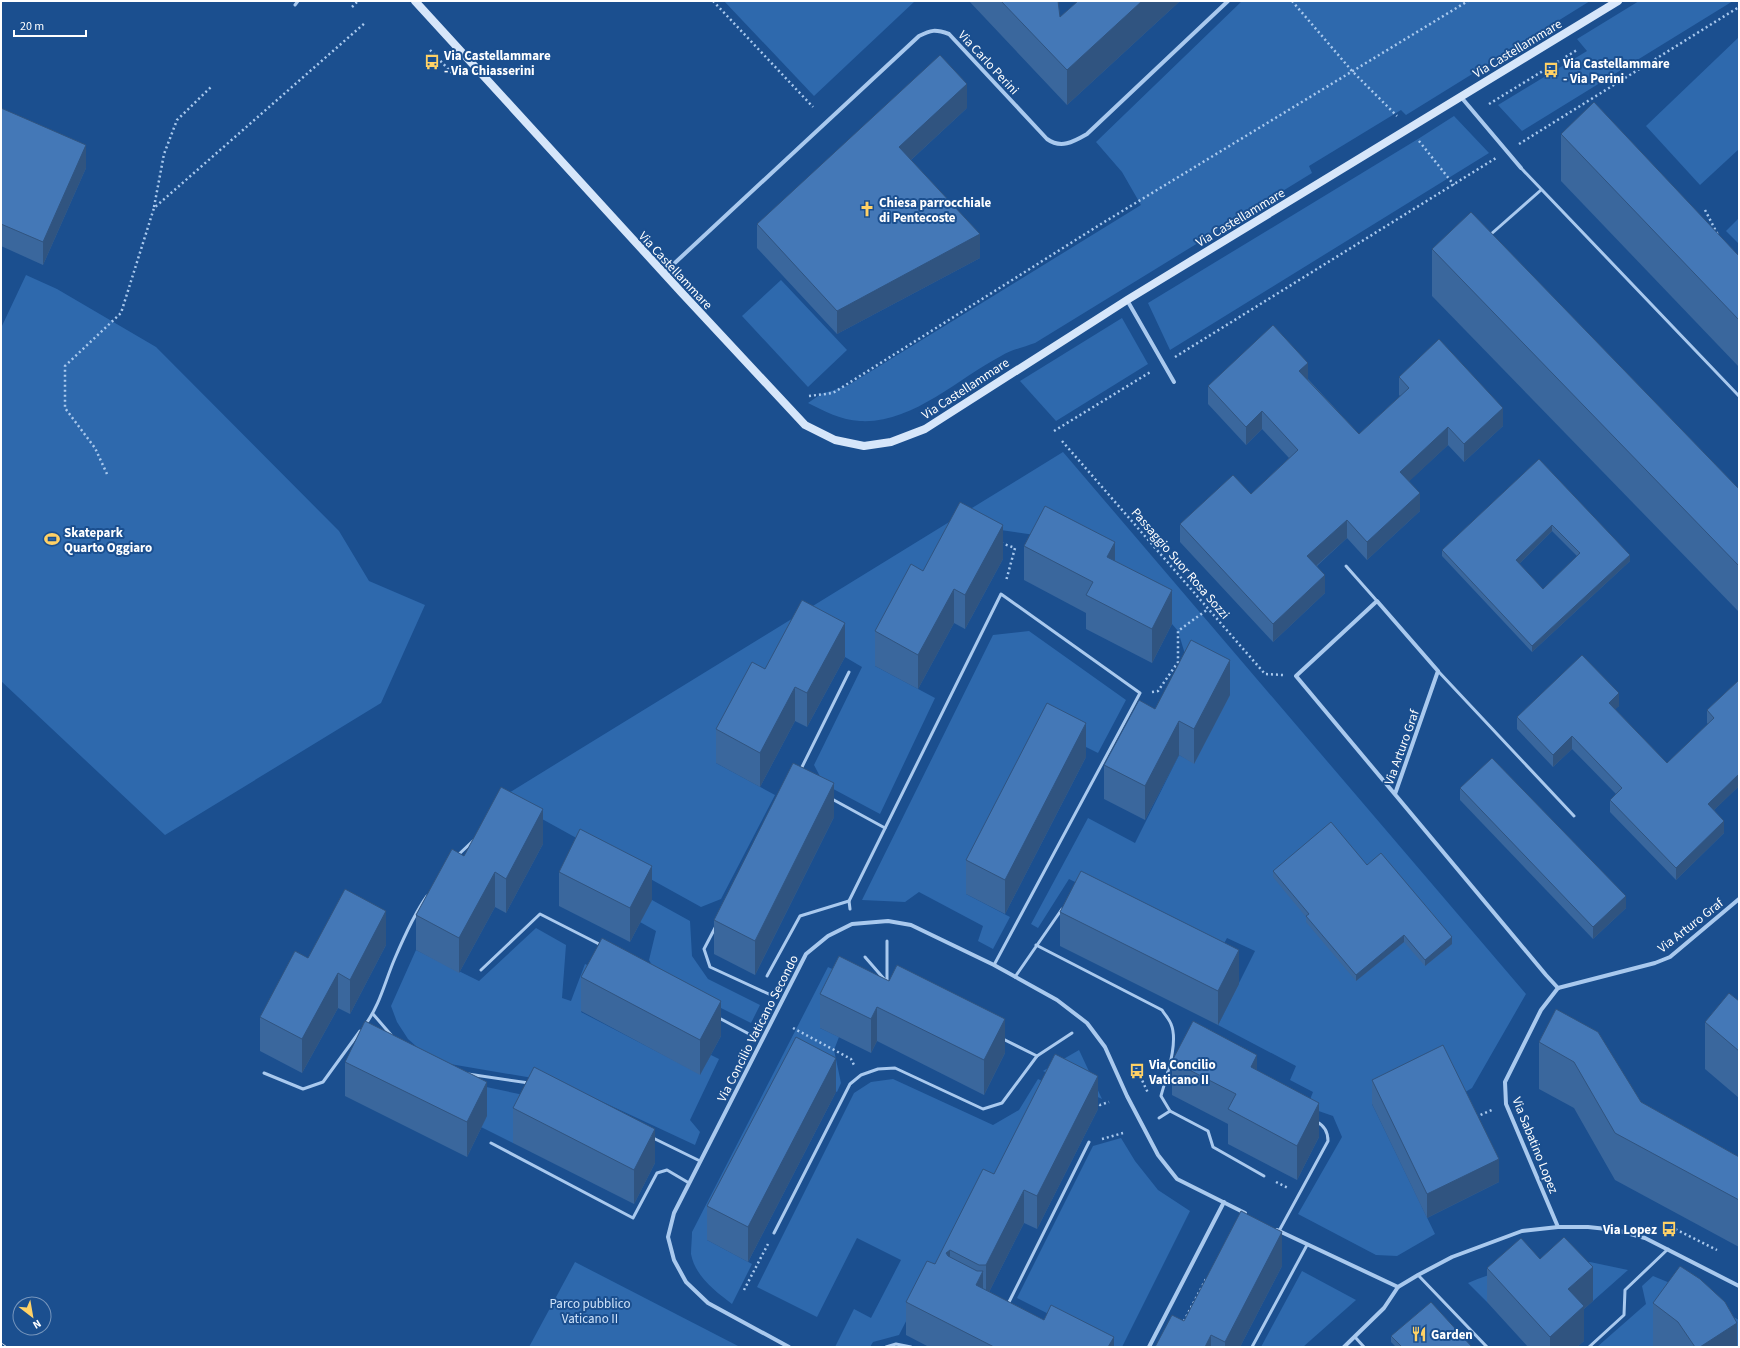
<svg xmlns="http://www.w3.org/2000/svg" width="1740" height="1348" viewBox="0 0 1740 1348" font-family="'Source Sans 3',sans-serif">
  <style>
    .green { fill: #2e69ad }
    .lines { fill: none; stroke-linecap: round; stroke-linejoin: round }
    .path { stroke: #a9c9ee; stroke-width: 2.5; stroke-dasharray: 2 3; stroke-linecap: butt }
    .lane { stroke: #a9c9ee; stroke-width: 3 }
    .street { stroke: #a9c9ee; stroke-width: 4 }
    .secondary { stroke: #d6e6fa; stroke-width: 8 }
    .rail-casing { stroke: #fff; stroke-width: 4.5 }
    .rail { stroke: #1b4f8f; stroke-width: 3; stroke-dasharray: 9; stroke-linecap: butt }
    .wall { fill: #3a679d; fill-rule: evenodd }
    .shaded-wall { fill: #305480 }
    .building { fill: #4478b7; stroke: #305480; fill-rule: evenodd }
    .labels { text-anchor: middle; stroke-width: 4; stroke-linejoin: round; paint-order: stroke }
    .street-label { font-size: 13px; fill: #fff; stroke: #1b4f8f }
    .poi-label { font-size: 13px; font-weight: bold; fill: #fff; stroke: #1b4f8f; text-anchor: start }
    .park-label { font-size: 13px; fill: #cfe3fa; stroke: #1b4f8f }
  </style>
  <rect width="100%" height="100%" fill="#1b4f8f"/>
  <!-- green -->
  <g class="green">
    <polygon points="724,1 915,1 814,96"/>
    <path d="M1242,1H1590L1406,115L1401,110L1309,166L1312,173L1035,343C1024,347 1011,350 1001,356C957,379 912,424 860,421C841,420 824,411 808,403L821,394L847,386L1141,205L1122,172L1096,142Z"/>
    <polygon points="1639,1 1733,1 1522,131 1498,105 1587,51 1577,39"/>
    <polygon points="1739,37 1739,149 1700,185 1646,126"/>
    <polygon points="1454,116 1489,153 1170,350 1148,303 1418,139"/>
    <polygon points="1739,218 1739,244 1726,231"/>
    <polygon points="26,275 57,289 156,347 339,531 369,581 425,605 381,703 165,835 1,681 1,328"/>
    <polygon points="781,280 847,350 808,387 742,316"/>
    <polygon points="1122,318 1148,364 1056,421 1020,381"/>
    <polygon points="1063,452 1526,994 1472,1088 1457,1097 1372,1104 1435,1234 1397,1256 1376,1255 1298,1214 1342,1137 1333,1116 1307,1107 1313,1092 1290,1080 1296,1066 1218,1025 1255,951 1227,938 1219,953 1069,879 1038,928 1031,924 1088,818 1135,843 1179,755 1194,763 1191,674 1178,631 1172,624 1107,591 1035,535 973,526 875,666 935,698 880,814 824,784 814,765 862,667 845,657 716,763 775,795 721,899 701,907 515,804 507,794"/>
    <polygon points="1029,631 1126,700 1098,753 1050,729 966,894 1010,917 993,949 978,941 983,926 919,892 905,902 862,900 993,635"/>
    <polygon points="652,900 690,921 692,956 708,979 760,1005 751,1023 659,977 649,960 656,931 640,922"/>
    <polygon points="536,928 566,945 562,998 571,1001 585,964 602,972 581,1012 700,1074 711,1055 719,1059 690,1120 700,1132 695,1145 562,1083 450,1064 426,1055 408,1039 397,1022 391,1006 416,950 479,981"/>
    <path d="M828,967L897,999L820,1028L839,1037L834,1050L841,1083L837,1092L796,1071L707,1240L752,1264L732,1304C715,1291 695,1276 691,1254C691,1247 692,1239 692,1232Z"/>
    <polygon points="1079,1050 1102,1099 1043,1071"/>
    <polygon points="893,1079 993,1125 1019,1110 1038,1079 1055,1087 922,1290 899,1335 873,1342 870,1347 835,1347 854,1309 871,1318 901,1260 857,1238 817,1317 757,1287 854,1093 871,1082"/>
    <polygon points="477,1085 519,1094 534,1102 513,1143 481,1127"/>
    <polygon points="1121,1138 1135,1161 1158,1190 1190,1211 1122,1347 1114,1347 1017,1298 1093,1146"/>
    <path d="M1554,1261L1590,1262L1628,1270L1593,1301L1521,1272L1487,1302L1468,1283C1495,1271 1525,1266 1554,1261Z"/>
    <polygon points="575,1262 740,1347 529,1347"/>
    <polygon points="1302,1271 1356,1300 1303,1347 1261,1347"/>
    <polygon points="1653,1276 1670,1283 1739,1320 1739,1347 1597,1347 1646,1304 1642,1286"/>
  </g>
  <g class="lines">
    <!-- path -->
    <g class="path">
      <polyline points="713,1 813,107"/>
      <polyline points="1292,1 1352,71 1397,116"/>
      <polyline points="352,7 358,1"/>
      <polyline points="430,50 452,73"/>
      <polyline points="1489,104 1577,50"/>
      <polyline points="1419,141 1454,185"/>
      <polyline points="1519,144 1739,7"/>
      <polyline points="154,207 164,154 177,120 211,87"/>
      <polyline points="1705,210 1718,235"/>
      <polyline points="1175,357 1496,158"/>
      <polyline points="809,396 833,393 1101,224 1468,1"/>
      <polyline points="1054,431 1152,371"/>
      <polyline points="1062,441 1265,674 1283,675"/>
      <polyline points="107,474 95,448 65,408 65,366 121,313 154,208 366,22"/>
      <polyline points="1001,543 1015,548 1006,581"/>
      <polyline points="1152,692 1158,691 1178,662 1178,631 1208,609"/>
      <polyline points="793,1028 851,1059 854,1065"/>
      <polyline points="1136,1067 1148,1093"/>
      <polyline points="1095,1102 1100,1105 1109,1102"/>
      <polyline points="1476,1117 1494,1109"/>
      <polyline points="1102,1139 1123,1133"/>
      <polyline points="1276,1182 1288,1188"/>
      <polyline points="1671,1227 1717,1250"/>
      <polyline points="744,1290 768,1244"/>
      <polyline points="1184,1321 1206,1279"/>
    </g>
    <!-- lane -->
    <g class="lane">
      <polyline points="295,5 298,1"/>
      <polyline points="1521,168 1739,396"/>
      <polyline points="1490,235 1541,190"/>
      <polyline points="1346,566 1377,601"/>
      <polyline points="1438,671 1574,816"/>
      <polyline points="801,769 849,672"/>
      <polyline points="832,799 885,828"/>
      <polyline points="457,856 475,839"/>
      <polyline points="850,909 849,901 1001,594 1140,693 994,965"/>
      <polyline points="716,926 704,949 710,967 771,995"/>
      <path d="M1036,945L1162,1010C1165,1015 1169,1019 1171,1024C1179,1043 1166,1077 1161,1096L1170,1111"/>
      <polyline points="865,957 885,980"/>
      <polyline points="481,970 540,914 601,945"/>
      <polyline points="767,976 800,916 849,901"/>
      <polyline points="1015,977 1062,909"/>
      <polyline points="887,982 887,941"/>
      <polyline points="373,1014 392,1036"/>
      <polyline points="719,1018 751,1035"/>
      <path d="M365,1025C380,1005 385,981 395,958C404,937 414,914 427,896"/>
      <polyline points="1001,1038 1037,1056"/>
      <polyline points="264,1073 303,1089 323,1082 360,1031"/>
      <polyline points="468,1074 529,1083"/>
      <polyline points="1159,1118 1170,1111 1208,1131 1213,1147 1264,1176"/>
      <polyline points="651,1137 700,1161"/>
      <polyline points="491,1143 633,1218 657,1173 667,1170 689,1183"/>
      <path d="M1279,1231L1328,1141C1328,1132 1325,1126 1317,1122"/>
      <polyline points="774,1233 850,1084 861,1075 878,1069 895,1068 983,1109 1002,1103 1037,1056 1072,1033"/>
      <polyline points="1418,1275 1487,1347"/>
      <polyline points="1009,1302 1089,1142"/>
      <polyline points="1355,1337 1364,1347"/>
      <polyline points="886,1347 896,1344 911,1347"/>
      <polyline points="1252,1347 1307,1245"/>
      <polyline points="1589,1347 1624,1315 1625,1290 1668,1249"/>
    </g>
    <!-- street -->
    <g class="street">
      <polyline points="1461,97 1521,168"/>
      <path d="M664,273L919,36C931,30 935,29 949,34L1047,139C1061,149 1073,142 1087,134L1228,1"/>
      <polyline points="1127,300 1174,382"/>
      <polyline points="1395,794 1438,671 1377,601 1296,676 1546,975 1558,988"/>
      <polyline points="1558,988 1541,1010 1505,1082 1506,1104 1558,1227"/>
      <polyline points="1558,988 1655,963 1670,957 1739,899"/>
      <polyline points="1277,1230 1398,1287"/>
      <polyline points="789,1347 708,1303 686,1282 674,1260 668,1237 674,1213 806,954 828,936 852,924 888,921 911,925 994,965 1057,1000 1087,1023 1105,1047 1127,1096 1158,1155 1177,1179 1245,1213"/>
      <polyline points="1149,1347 1224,1202"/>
      <polyline points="1344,1347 1384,1308 1398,1287 1418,1275 1452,1257 1522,1231 1558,1227 1588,1227 1616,1230 1645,1238 1739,1286"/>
    </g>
    <!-- secondary -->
    <polyline class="secondary" points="415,1 681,292 805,425 835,440 864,446 891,442 925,429 1127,300 1618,1"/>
    <defs>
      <polyline id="rail" points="1,1345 4,1347"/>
    </defs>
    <!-- rail casing -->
    <use href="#rail" class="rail-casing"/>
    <!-- rail -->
    <use href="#rail" class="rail"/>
  </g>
  <!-- wall -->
  <g class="wall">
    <polygon points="969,1 1058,1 1060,17 1078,1 1180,1 1067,105"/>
    <polygon points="1,108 86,168 43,265 1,246"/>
    <polygon points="967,108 911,160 980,258 837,334 757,248 757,224"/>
    <polygon points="1561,134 1739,256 1739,367 1561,181"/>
    <polygon points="1432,249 1739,489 1739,612 1432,296"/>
    <polygon points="1399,377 1503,426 1464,462 1448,445 1409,481 1420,511 1367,560 1347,538 1317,566 1325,593 1273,642 1180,542 1180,524 1251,494 1289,458 1262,429 1246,445 1208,404 1208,386 1308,379 1359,434 1400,396 1399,395"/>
    <path d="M1539,459L1630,561L1532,652L1442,556V550ZM1552,531L1577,556L1543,589L1519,564Z"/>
    <polygon points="1024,546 1115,560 1172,624 1152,663 1086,629 1086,613 1024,580"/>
    <polygon points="1003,559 965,629 954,623 918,689 875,666 875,631 923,571"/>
    <polygon points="845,657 807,727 795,721 760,787 716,763 716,729 765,669"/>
    <polygon points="1739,680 1739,786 1714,810 1724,833 1676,880 1610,812 1610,800 1616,794 1572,749 1553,767 1517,729 1517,717 1619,706 1615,709 1667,763 1708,724 1707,723 1707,710"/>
    <polygon points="1230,695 1194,764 1179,755 1145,820 1104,799 1104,765 1155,709"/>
    <polygon points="1086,757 1005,914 966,894 966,860"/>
    <polygon points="1460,788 1626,908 1593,939 1460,800"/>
    <polygon points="834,817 755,975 714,954 714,920"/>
    <polygon points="543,844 506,913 495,907 459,973 416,950 416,915 464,856"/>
    <polygon points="1367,865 1452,944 1425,966 1404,942 1356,981 1306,922 1306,917 1273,877 1273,871"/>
    <polygon points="559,872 652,900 630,942 559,906"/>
    <polygon points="1060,912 1239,984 1218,1025 1060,946"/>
    <polygon points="386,945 350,1014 338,1008 302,1073 260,1051 260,1017 308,958"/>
    <polygon points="839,956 1005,1053 984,1095 877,1041 871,1053 820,1028 820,994"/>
    <polygon points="581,977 721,1036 700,1075 581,1011"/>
    <polygon points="1739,1001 1739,1098 1705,1069 1705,1022"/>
    <polygon points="1556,1009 1641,1102 1739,1157 1739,1247 1615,1180 1574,1108 1539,1089 1539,1042"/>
    <polygon points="1172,1061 1257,1070 1319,1137 1297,1180 1228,1144 1228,1124 1172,1095"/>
    <polygon points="345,1062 487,1116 467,1157 345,1096"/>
    <polygon points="1372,1080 1499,1182 1427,1218 1372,1104"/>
    <polygon points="836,1092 748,1262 707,1240 707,1206"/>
    <polygon points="513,1108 655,1163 634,1204 513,1143"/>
    <polygon points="1098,1109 1037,1229 1024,1223 989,1292 1044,1320 1114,1347 929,1347 906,1335 906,1302 935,1264 994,1174"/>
    <polygon points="1540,1259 1593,1301 1584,1309 1584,1341 1577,1347 1528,1347 1487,1302 1487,1268"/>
    <polygon points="1282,1266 1240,1347 1155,1347 1184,1321"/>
    <polygon points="1653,1303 1737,1347 1653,1347"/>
    <polygon points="1391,1336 1472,1347 1396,1347 1391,1342"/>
  </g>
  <!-- shaded-wall -->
  <g class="shaded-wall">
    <polygon points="1142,1 1180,1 1067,105 1067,70"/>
    <polygon points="967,84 967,108 899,171 899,147"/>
    <polygon points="86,145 86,168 43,265 43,242"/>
    <polygon points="980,234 980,258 837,334 837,311"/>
    <polygon points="1308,363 1308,381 1299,371"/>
    <polygon points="1503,408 1503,426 1464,462 1464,444"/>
    <polygon points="1262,411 1262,429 1246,445 1246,427"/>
    <polygon points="1448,427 1448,445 1400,490 1400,472"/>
    <polygon points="1420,493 1420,511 1367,560 1367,542"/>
    <polygon points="1347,520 1347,538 1307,574 1307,556"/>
    <polygon points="1003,525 1003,559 965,629 965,595"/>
    <polygon points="1552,525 1552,531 1516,567 1516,560"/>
    <polygon points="1115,542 1115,576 1107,557"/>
    <polygon points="1630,555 1630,561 1532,652 1532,646"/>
    <polygon points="1325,575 1325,593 1273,642 1273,624"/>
    <polygon points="954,589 954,623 918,689 918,655"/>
    <polygon points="1172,590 1172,624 1152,663 1152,629"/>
    <polygon points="845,623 845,657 807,727 807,693"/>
    <polygon points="1230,660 1230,695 1194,764 1194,729"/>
    <polygon points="795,687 795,721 760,787 760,753"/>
    <polygon points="1619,693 1619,706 1609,715 1609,703"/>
    <polygon points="1179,721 1179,755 1145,820 1145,786"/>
    <polygon points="1086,723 1086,757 1005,914 1005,880"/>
    <polygon points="1572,736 1572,749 1553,767 1553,755"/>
    <polygon points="1739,774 1739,786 1708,816 1708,804"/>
    <polygon points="834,783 834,817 755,975 755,941"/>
    <polygon points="543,809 543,844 506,913 506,879"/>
    <polygon points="1724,821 1724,833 1676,880 1676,868"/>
    <polygon points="652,866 652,900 630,942 630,908"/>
    <polygon points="495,872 495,907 459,973 459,938"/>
    <polygon points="1626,896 1626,908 1593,939 1593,927"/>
    <polygon points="386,911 386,945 350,1014 350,980"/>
    <polygon points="1404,935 1404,942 1356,981 1356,975"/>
    <polygon points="1452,937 1452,944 1425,966 1425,960"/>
    <polygon points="1239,950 1239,984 1218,1025 1218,991"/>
    <polygon points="338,973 338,1008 302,1073 302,1039"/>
    <polygon points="721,1001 721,1036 700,1075 700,1040"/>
    <polygon points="877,1007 877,1041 871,1053 871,1019"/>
    <polygon points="1005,1019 1005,1053 984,1095 984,1060"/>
    <polygon points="1257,1055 1257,1089 1251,1067"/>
    <polygon points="836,1058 836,1092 748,1262 748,1227"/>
    <polygon points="1098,1076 1098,1109 1037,1229 1037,1196"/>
    <polygon points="487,1082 487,1116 467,1157 467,1122"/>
    <polygon points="1319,1103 1319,1137 1297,1180 1297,1146"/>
    <polygon points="655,1129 655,1163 634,1204 634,1170"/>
    <polygon points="1499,1159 1499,1182 1427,1218 1427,1194"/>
    <polygon points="1024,1190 1024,1223 986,1298 986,1265"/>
    <polygon points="1282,1232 1282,1266 1240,1347 1225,1347 1225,1342"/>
    <polygon points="950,1250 950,1283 946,1253"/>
    <polygon points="1593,1267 1593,1301 1584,1309 1584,1341 1577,1347 1550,1347 1550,1337 1568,1289"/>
    <polygon points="983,1271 983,1304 976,1285"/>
    <polygon points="1737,1323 1737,1347 1700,1347"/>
    <polygon points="1211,1335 1211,1347 1205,1347"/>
    <polygon points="1114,1337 1114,1347 1108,1347"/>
  </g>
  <!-- building -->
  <g class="building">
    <polygon points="1001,1 1058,1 1060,17 1078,1 1142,1 1067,70"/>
    <polygon points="940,55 967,84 899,147 980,234 837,311 757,224"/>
    <polygon points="1594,102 1739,256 1739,320 1561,134"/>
    <polygon points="1,108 86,145 43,242 1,224"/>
    <polygon points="1471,212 1739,489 1739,566 1432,249"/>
    <polygon points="1273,325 1308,363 1299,371 1359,434 1409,388 1399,377 1439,339 1503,408 1464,444 1448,427 1400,472 1420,493 1367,542 1347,520 1307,556 1325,575 1273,624 1180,524 1233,475 1251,494 1298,450 1262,411 1246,427 1208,386"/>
    <path d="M1539,459L1630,555L1532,646L1442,550ZM1552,525L1580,553L1543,589L1516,560Z"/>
    <polygon points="960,502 1003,525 965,595 954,589 918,655 875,631 911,564 923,571"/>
    <polygon points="1045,506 1115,542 1107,557 1172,590 1152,629 1086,595 1093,582 1024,546"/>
    <polygon points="802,600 845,623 807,693 795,687 760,753 716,729 752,662 765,669"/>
    <polygon points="1191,640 1230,660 1194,729 1179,721 1145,786 1104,765 1139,700 1155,709"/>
    <polygon points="1582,655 1619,693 1609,703 1667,763 1714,718 1707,710 1739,680 1739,774 1708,804 1724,821 1676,868 1610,800 1622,788 1572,736 1553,755 1517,717"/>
    <polygon points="1047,703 1086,723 1005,880 966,860"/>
    <polygon points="1492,758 1626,896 1593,927 1460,788"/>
    <polygon points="793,763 834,783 755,941 714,920"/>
    <polygon points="501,787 543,809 506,879 495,872 459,938 416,915 452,849 464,856"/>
    <polygon points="1331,822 1367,865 1381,853 1452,937 1425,960 1404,935 1356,975 1306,916 1309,914 1273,871"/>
    <polygon points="580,829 652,866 630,908 559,872"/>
    <polygon points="1081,871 1239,950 1218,991 1060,912"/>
    <polygon points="345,889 386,911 350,980 338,973 302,1039 260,1017 295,951 308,958"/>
    <polygon points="602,938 721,1001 700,1040 581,977"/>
    <polygon points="839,956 889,981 897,965 1005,1019 984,1060 877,1007 871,1019 820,994"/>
    <polygon points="1729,993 1739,1001 1739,1051 1705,1022"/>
    <polygon points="1556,1009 1598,1032 1641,1102 1739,1157 1739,1200 1615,1133 1574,1062 1539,1042"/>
    <polygon points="365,1021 487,1082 467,1122 345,1062"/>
    <polygon points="1193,1021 1257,1055 1251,1067 1319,1103 1297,1146 1228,1109 1236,1094 1172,1061"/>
    <polygon points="796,1037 836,1058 748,1227 707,1206"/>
    <polygon points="1443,1045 1499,1159 1427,1194 1372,1080"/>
    <polygon points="1055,1054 1098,1076 1037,1196 1024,1190 986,1265 979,1265 950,1250 946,1253 948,1256 977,1271 983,1271 976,1285 1044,1320 1051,1305 1114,1337 1108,1347 994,1347 906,1302 927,1261 935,1264 983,1169 994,1174"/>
    <polygon points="534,1067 655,1129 634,1170 513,1108"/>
    <polygon points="1241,1211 1282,1232 1225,1342 1211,1335 1205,1347 1155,1347 1172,1315 1184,1321"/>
    <polygon points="1564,1237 1593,1267 1568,1289 1584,1306 1550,1337 1487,1268 1521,1238 1540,1259"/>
    <polygon points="1680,1266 1700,1279 1725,1302 1737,1323 1700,1347 1695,1347 1678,1322 1653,1303"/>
    <polygon points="1431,1302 1472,1347 1402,1347 1391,1336"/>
  </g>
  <!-- icons -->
  <defs>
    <symbol id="bus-bare" viewBox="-9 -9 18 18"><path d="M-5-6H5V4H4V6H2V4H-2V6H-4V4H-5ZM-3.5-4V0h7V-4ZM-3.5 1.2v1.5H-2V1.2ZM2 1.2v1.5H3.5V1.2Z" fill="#ffd166" stroke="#1b4f8f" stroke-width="2.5" paint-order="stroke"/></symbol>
    <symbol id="church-bare" viewBox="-9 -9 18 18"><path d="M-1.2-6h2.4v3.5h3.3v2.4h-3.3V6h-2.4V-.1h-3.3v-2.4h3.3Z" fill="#ffd166" stroke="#1b4f8f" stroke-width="2.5" paint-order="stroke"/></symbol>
    <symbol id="stadium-bare" viewBox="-9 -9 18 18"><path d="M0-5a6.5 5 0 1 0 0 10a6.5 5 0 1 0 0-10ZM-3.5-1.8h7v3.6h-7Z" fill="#ffd166" stroke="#1b4f8f" stroke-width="2.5" paint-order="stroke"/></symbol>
    <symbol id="restaurant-bare" viewBox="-9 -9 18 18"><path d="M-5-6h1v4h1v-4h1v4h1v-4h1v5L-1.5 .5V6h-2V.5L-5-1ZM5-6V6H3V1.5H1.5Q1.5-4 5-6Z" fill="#ffd166" stroke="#1b4f8f" stroke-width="2.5" paint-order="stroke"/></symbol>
  </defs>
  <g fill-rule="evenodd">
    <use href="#bus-bare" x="421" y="51" width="22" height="22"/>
    <use href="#bus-bare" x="1540" y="59" width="22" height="22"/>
    <use href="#church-bare" x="856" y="198" width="22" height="22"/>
    <use href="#stadium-bare" x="41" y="528" width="22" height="22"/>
    <use href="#bus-bare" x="1126" y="1060" width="22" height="22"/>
    <use href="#bus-bare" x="1658" y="1218" width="22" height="22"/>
    <use href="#restaurant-bare" x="1408" y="1323" width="22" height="22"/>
  </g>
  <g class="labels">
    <!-- street labels -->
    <g class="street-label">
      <text transform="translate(1517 48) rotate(-31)" y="5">Via Castellammare</text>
      <text transform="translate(989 62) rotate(47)" y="5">Via Carlo Perini</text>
      <text transform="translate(1240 217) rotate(-31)" y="5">Via Castellammare</text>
      <text transform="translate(676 270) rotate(47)" y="5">Via Castellammare</text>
      <text transform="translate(965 388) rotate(-33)" y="5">Via Castellammare</text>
      <text transform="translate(1181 563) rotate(49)" y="5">Passaggio Suor Rosa Sozzi</text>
      <text transform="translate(1401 747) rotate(-70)" y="5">Via Arturo Graf</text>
      <text transform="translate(1690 925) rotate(-38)" y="5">Via Arturo Graf</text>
      <text transform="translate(757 1028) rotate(-63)" y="5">Via Concilio Vaticano Secondo</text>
      <text transform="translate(1536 1145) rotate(68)" y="5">Via Sabatino Lopez</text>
    </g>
    <!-- poi labels -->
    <g class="poi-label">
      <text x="444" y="60">Via Castellammare<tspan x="444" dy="15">- Via Chiasserini</tspan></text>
      <text x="1563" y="68">Via Castellammare<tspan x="1563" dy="15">- Via Perini</tspan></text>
      <text x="879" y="207">Chiesa parrocchiale<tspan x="879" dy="15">di Pentecoste</tspan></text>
      <text x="64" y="537">Skatepark<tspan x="64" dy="15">Quarto Oggiaro</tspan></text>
      <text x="1149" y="1069">Via Concilio<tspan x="1149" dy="15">Vaticano II</tspan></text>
      <text x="1657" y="1234" text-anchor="end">Via Lopez</text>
      <text x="1431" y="1339">Garden</text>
    </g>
    <!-- park labels -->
    <g class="park-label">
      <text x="590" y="1308">Parco pubblico<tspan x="590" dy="15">Vaticano II</tspan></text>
    </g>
  </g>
  <!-- border -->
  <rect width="1740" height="1348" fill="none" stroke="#ffffff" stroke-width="4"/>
  <!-- north arrow -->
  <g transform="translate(32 1316) rotate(149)"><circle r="19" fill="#1b4f8f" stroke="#7695bc"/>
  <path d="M0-3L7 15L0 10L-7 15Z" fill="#ffd166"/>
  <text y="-6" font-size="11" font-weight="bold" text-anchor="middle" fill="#ffffff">N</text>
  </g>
  <!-- scale -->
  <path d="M14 30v6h72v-6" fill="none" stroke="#ffffff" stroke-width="2"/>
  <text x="20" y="30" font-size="12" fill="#ffffff" stroke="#1b4f8f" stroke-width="3" paint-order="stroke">20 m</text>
</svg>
